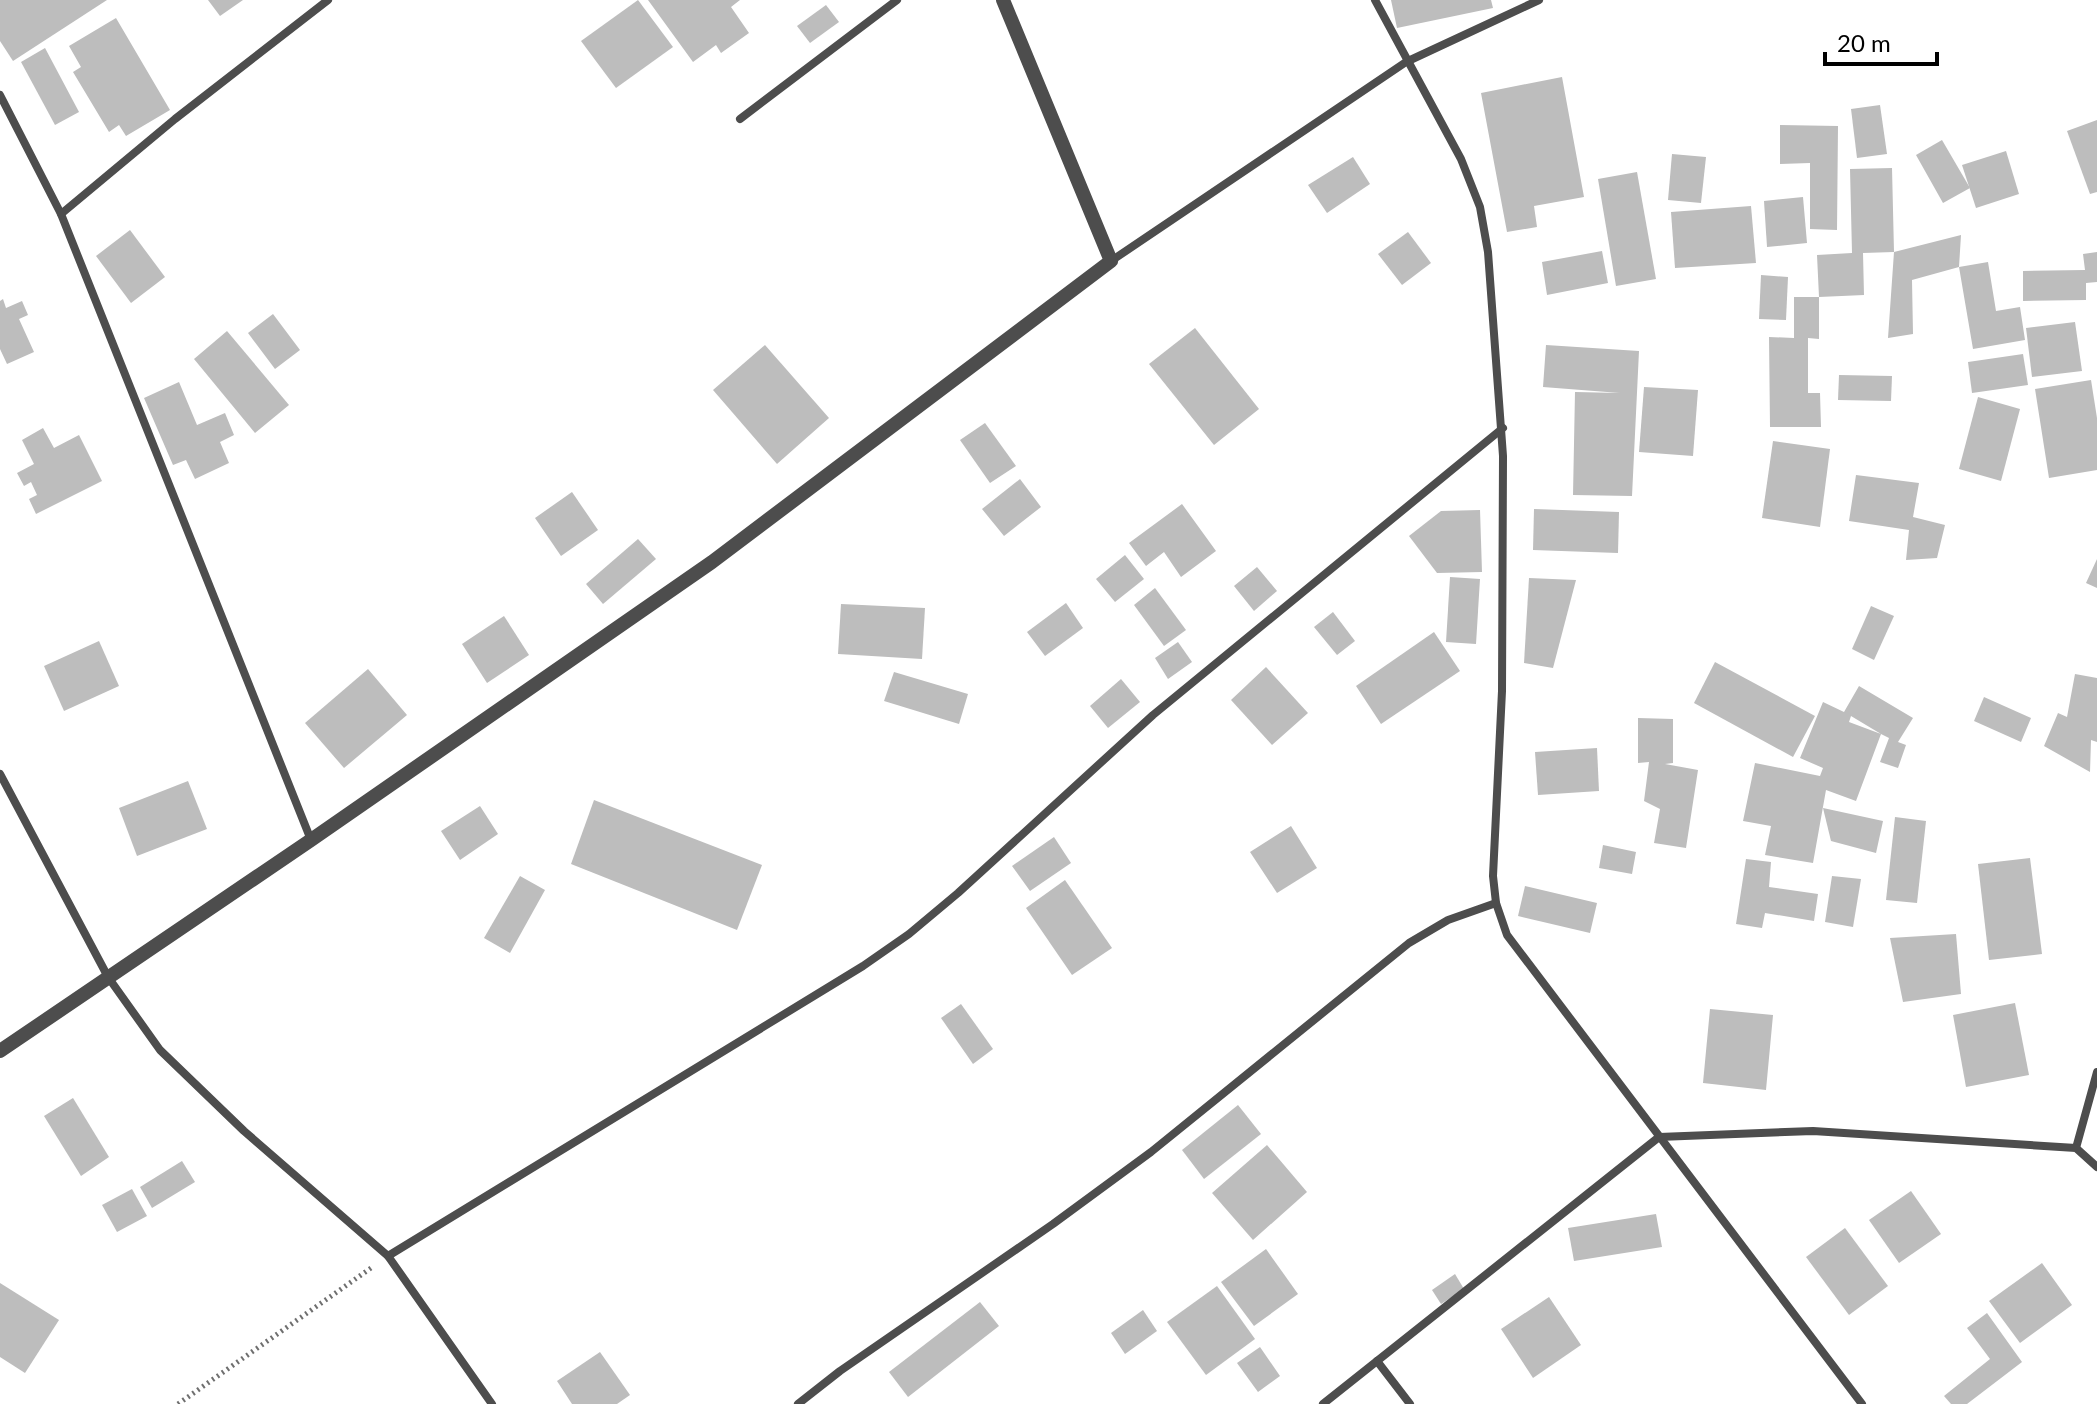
<svg xmlns="http://www.w3.org/2000/svg" width="2097" height="1404" viewBox="0 0 2097 1404" font-family="Lato,sans-serif">
  <style>
    .building { fill: #bdbdbd; fill-rule: evenodd }
    .lines { fill: none; stroke-linecap: round; stroke-linejoin: round }
    .path { stroke: #6f6f6f; stroke-width: 5; stroke-dasharray: 2 4; stroke-linecap: butt }
    .minor { stroke: #4d4d4d; stroke-width: 8 }
    .tertiary { stroke: #4d4d4d; stroke-width: 14 }
  </style>
  <rect width="100%" height="100%" fill="#fff"/>
  <!-- building -->
  <g class="building">
    <polygon points="0,0 107,0 13,61 0,41"/>
    <polygon points="208,0 243,0 220,16"/>
    <polygon points="638,0 673,47 616,88 581,41"/>
    <polygon points="648,0 740,0 731,7 749,33 721,53 716,45 693,62"/>
    <polygon points="1391,0 1491,0 1493,8 1397,28"/>
    <polygon points="826,5 839,22 810,43 797,26"/>
    <polygon points="116,18 170,110 126,136 119,125 109,132 73,72 81,67 69,46"/>
    <polygon points="45,48 79,112 55,125 21,62"/>
    <polygon points="1562,77 1584,197 1534,206 1537,227 1507,232 1481,93"/>
    <polygon points="1880,105 1887,154 1857,158 1851,109"/>
    <polygon points="2097,120 2097,192 2090,194 2067,131"/>
    <polygon points="1780,125 1838,126 1837,230 1810,229 1810,163 1780,164"/>
    <polygon points="1942,140 1970,188 1943,203 1916,155"/>
    <polygon points="2006,151 2019,194 1976,208 1962,165"/>
    <polygon points="1672,154 1706,157 1701,203 1668,200"/>
    <polygon points="1353,157 1370,184 1327,213 1308,185"/>
    <polygon points="1892,168 1894,252 1863,253 1864,295 1819,297 1817,255 1852,253 1850,169"/>
    <polygon points="1637,172 1656,279 1616,286 1598,179"/>
    <polygon points="1803,197 1807,243 1767,247 1764,201"/>
    <polygon points="1751,206 1756,263 1675,268 1671,212"/>
    <polygon points="130,230 165,277 131,303 96,256"/>
    <polygon points="1408,232 1431,263 1402,285 1378,254"/>
    <polygon points="1961,235 1959,267 1912,280 1913,334 1888,338 1894,252"/>
    <polygon points="1602,251 1608,283 1547,295 1542,262"/>
    <polygon points="2097,252 2097,282 2086,283 2086,300 2023,301 2023,271 2085,270 2083,254"/>
    <polygon points="1988,262 1996,311 2020,307 2025,340 1973,349 1959,267"/>
    <polygon points="1761,275 1788,277 1786,320 1759,319"/>
    <polygon points="1794,297 1819,297 1819,339 1808,338 1808,393 1820,393 1821,427 1770,427 1769,337 1794,338"/>
    <polygon points="3,299 6,308 22,301 28,315 19,319 34,352 7,364 0,349 0,301"/>
    <polygon points="273,314 300,350 275,369 248,333"/>
    <polygon points="2075,322 2082,371 2032,377 2026,328"/>
    <polygon points="1195,328 1259,409 1214,445 1149,364"/>
    <polygon points="227,331 289,405 255,433 194,359"/>
    <polygon points="765,345 829,418 777,464 713,390"/>
    <polygon points="1546,345 1639,351 1632,496 1573,495 1575,392 1620,393 1543,387"/>
    <polygon points="2023,354 2028,385 1972,393 1968,362"/>
    <polygon points="1839,375 1892,376 1891,401 1838,400"/>
    <polygon points="2091,380 2097,418 2097,470 2049,478 2035,389"/>
    <polygon points="179,382 197,425 225,413 234,435 220,442 229,463 195,479 186,460 173,465 144,398"/>
    <polygon points="1644,387 1698,390 1693,456 1639,452"/>
    <polygon points="1978,397 2020,409 2001,481 1959,469"/>
    <polygon points="985,423 1016,466 990,483 960,440"/>
    <polygon points="43,428 54,448 79,435 102,481 36,514 29,499 37,495 31,482 24,486 17,473 34,464 22,440"/>
    <polygon points="1773,441 1830,449 1820,527 1762,518"/>
    <polygon points="1856,475 1919,483 1913,517 1945,525 1937,558 1906,560 1909,530 1849,521"/>
    <polygon points="1020,479 1041,507 1004,536 982,509"/>
    <polygon points="572,492 598,530 561,556 535,518"/>
    <polygon points="1182,504 1216,551 1181,577 1164,552 1146,566 1129,543"/>
    <polygon points="1534,509 1619,512 1618,553 1533,550"/>
    <polygon points="1480,510 1482,572 1437,573 1409,536 1441,511"/>
    <polygon points="638,539 656,559 603,604 586,584"/>
    <polygon points="1125,555 1144,579 1115,602 1096,579"/>
    <polygon points="2097,559 2097,588 2086,583"/>
    <polygon points="1257,567 1277,591 1254,611 1234,586"/>
    <polygon points="1450,577 1480,579 1476,644 1446,642"/>
    <polygon points="1529,578 1576,580 1553,668 1524,663"/>
    <polygon points="1155,588 1186,630 1164,646 1134,605"/>
    <polygon points="1066,603 1083,628 1045,656 1027,632"/>
    <polygon points="841,604 925,608 922,659 838,654"/>
    <polygon points="1871,606 1894,616 1874,660 1852,649"/>
    <polygon points="1333,612 1355,641 1337,655 1314,627"/>
    <polygon points="504,616 529,655 487,683 462,644"/>
    <polygon points="1434,632 1460,671 1381,724 1356,686"/>
    <polygon points="99,641 119,686 64,711 44,666"/>
    <polygon points="1178,642 1192,662 1168,679 1155,658"/>
    <polygon points="1715,662 1815,716 1793,757 1694,703"/>
    <polygon points="1266,667 1308,713 1272,745 1231,700"/>
    <polygon points="368,669 407,715 344,768 305,723"/>
    <polygon points="894,672 968,694 959,724 884,701"/>
    <polygon points="2075,674 2097,678 2097,742 2091,740 2090,772 2044,746 2058,713 2067,717"/>
    <polygon points="1121,679 1140,702 1108,728 1090,706"/>
    <path d="M1859,686L1913,718L1898,742L1906,745L1898,768L1880,762L1889,738L1881,734L1856,801L1826,790L1813,863L1765,855L1771,826L1743,821L1755,763L1820,776L1823,768L1800,758L1823,702L1844,712ZM1851,716L1881,734L1849,722Z"/>
    <polygon points="1984,697 2031,718 2021,742 1974,721"/>
    <polygon points="1638,718 1673,719 1673,763 1665,764 1698,770 1686,848 1654,843 1660,809 1644,801 1649,762 1638,763"/>
    <polygon points="1597,748 1599,791 1538,795 1535,752"/>
    <polygon points="188,781 207,829 137,856 119,808"/>
    <polygon points="594,800 762,865 737,930 571,864"/>
    <polygon points="480,806 498,834 460,860 441,831"/>
    <polygon points="1823,808 1883,821 1876,853 1831,841"/>
    <polygon points="1895,817 1926,821 1917,903 1886,900"/>
    <polygon points="1291,826 1317,868 1277,893 1250,852"/>
    <polygon points="1054,837 1071,863 1030,891 1012,866"/>
    <polygon points="1603,845 1636,852 1632,874 1599,868"/>
    <polygon points="2030,858 2042,954 1989,960 1978,864"/>
    <polygon points="1746,859 1771,862 1769,887 1818,894 1814,921 1765,913 1762,928 1736,924"/>
    <polygon points="520,876 545,890 510,953 484,938"/>
    <polygon points="1832,876 1861,879 1853,927 1825,922"/>
    <polygon points="1065,880 1112,948 1072,975 1026,908"/>
    <polygon points="1525,886 1597,903 1590,933 1518,916"/>
    <polygon points="1956,934 1961,994 1903,1002 1890,938"/>
    <polygon points="2015,1003 2029,1075 1966,1087 1953,1015"/>
    <polygon points="961,1004 993,1049 973,1064 941,1018"/>
    <polygon points="1710,1009 1773,1015 1766,1090 1703,1083"/>
    <polygon points="73,1098 109,1157 81,1176 44,1116"/>
    <polygon points="1238,1105 1261,1134 1204,1179 1182,1150"/>
    <polygon points="1267,1145 1307,1192 1253,1240 1212,1193"/>
    <polygon points="182,1161 195,1182 152,1208 140,1187"/>
    <polygon points="132,1189 147,1216 117,1232 102,1205"/>
    <polygon points="1911,1191 1941,1234 1899,1263 1869,1220"/>
    <polygon points="1656,1214 1662,1247 1574,1261 1568,1228"/>
    <polygon points="1845,1228 1888,1286 1849,1315 1806,1257"/>
    <polygon points="1266,1249 1298,1294 1254,1326 1221,1282"/>
    <polygon points="2042,1263 2072,1305 2020,1343 1989,1301"/>
    <polygon points="1455,1274 1464,1289 1441,1304 1432,1290"/>
    <polygon points="0,1283 59,1320 25,1373 0,1357"/>
    <polygon points="1217,1286 1255,1339 1206,1375 1167,1322"/>
    <polygon points="1549,1297 1581,1345 1533,1378 1501,1329"/>
    <polygon points="980,1302 999,1326 908,1397 889,1372"/>
    <polygon points="1143,1310 1157,1331 1125,1354 1111,1333"/>
    <polygon points="1987,1313 2022,1362 1967,1404 1951,1404 1944,1396 1990,1359 1967,1328"/>
    <polygon points="1260,1347 1280,1376 1258,1392 1237,1363"/>
    <polygon points="600,1352 630,1395 617,1404 572,1404 557,1381"/>
  </g>
  <g class="lines">
    <!-- path -->
    <polyline class="path" points="178,1404 371,1268"/>
    <!-- minor -->
    <g class="minor">
      <polyline points="1375,0 1461,159 1480,207 1488,252 1503,456 1502,691 1493,876 1496,903 1507,935 1862,1404"/>
      <polyline points="0,95 61,214 311,840"/>
      <polyline points="740,119 897,0"/>
      <polyline points="61,214 175,119 328,0"/>
      <polyline points="1111,261 1406,62 1539,0"/>
      <polyline points="0,774 108,977 160,1050 244,1131 388,1256 492,1404"/>
      <polyline points="2076,1148 2097,1072"/>
      <polyline points="388,1256 863,966 909,934 958,893 1153,715 1503,428"/>
      <polyline points="1377,1361 1410,1404"/>
      <polyline points="798,1404 840,1371 1053,1224 1151,1152 1409,943 1448,920 1496,903"/>
      <polyline points="1323,1404 1659,1137 1813,1131 2076,1148 2097,1167"/>
    </g>
    <!-- tertiary -->
    <polyline class="tertiary" points="0,1051 311,840 712,562 1111,261 1003,0"/>
  </g>
  <!-- scale -->
  <path d="M1825 52v12h112v-12" fill="none" stroke="#000000" stroke-width="4"/>
  <text x="1837" y="52" font-size="24" fill="#000000" stroke="#ffffff" stroke-width="6" paint-order="stroke">20 m</text>
</svg>
